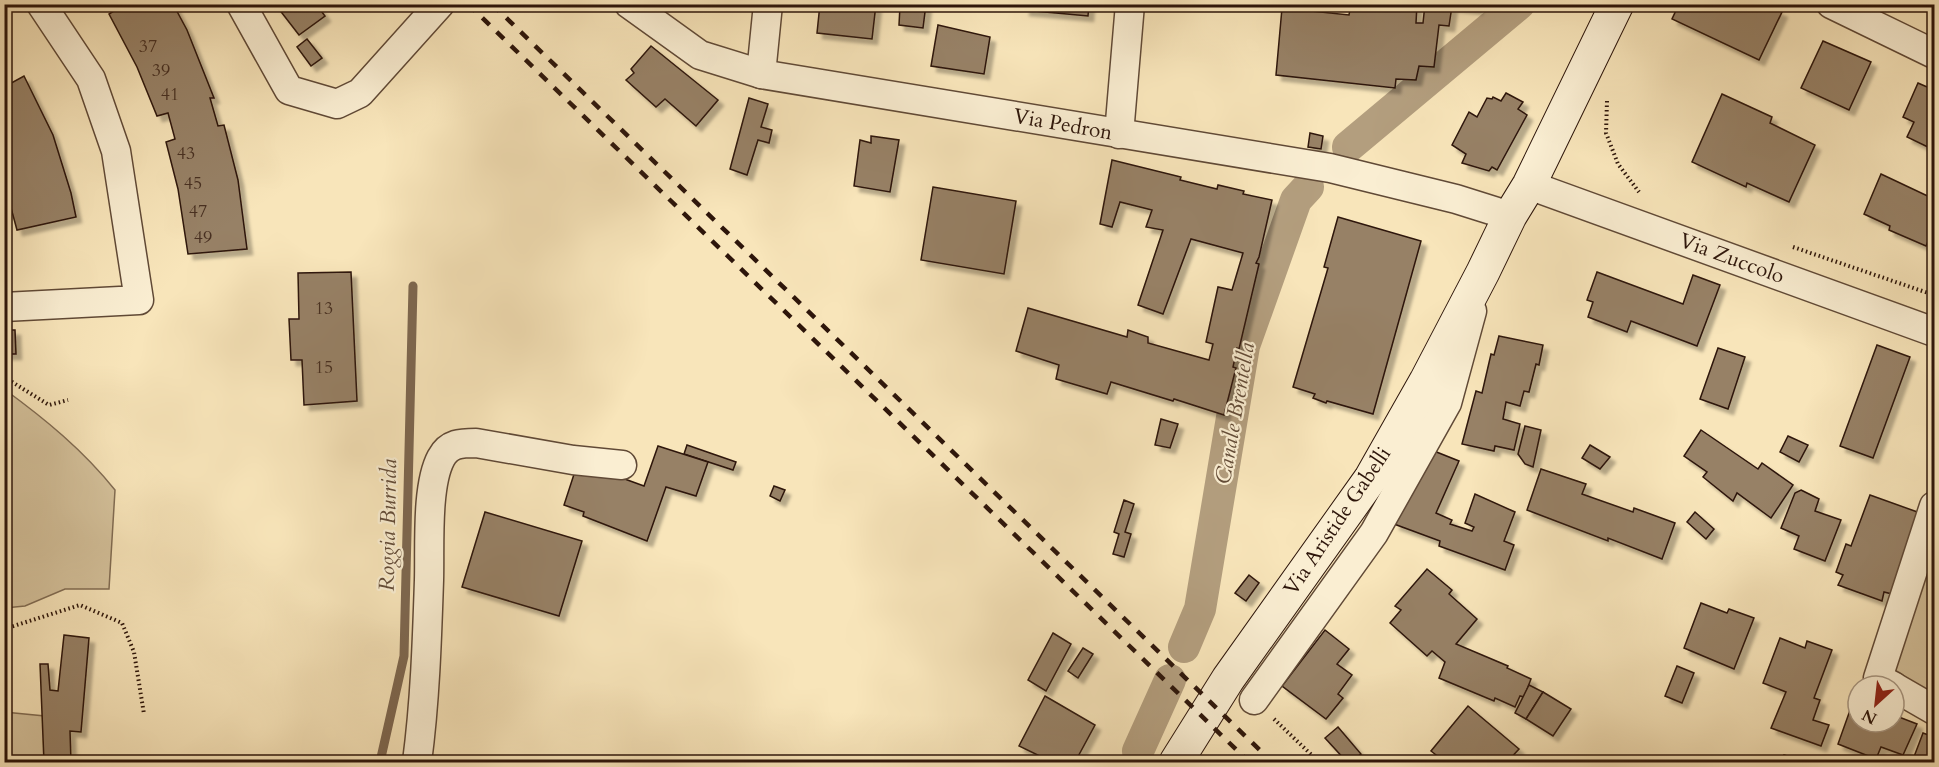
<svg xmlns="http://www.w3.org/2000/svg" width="1939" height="767" viewBox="0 0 1939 767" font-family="Cardo,serif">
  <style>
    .green { fill: #d5c29c; stroke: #816c53; stroke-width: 1.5 }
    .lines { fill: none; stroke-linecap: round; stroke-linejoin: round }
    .stream { stroke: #7d6750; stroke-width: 9 }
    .canal { stroke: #b39e7e; stroke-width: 32 }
    .building { fill: #978166; stroke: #2d150a; stroke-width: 1.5; filter: url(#shadow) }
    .minor-casing { stroke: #604936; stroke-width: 31 }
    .secondary-casing { stroke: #2d150a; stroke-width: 35 }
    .path { stroke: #2d150a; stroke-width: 4; stroke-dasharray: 1.5 3; stroke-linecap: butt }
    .minor { stroke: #faeed2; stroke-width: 28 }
    .secondary { stroke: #faeed2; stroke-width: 33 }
    .rail { stroke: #2d150a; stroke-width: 4.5; stroke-dasharray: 10 10; stroke-linecap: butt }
    .labels { text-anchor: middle; stroke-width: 4.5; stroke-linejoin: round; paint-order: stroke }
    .number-label { font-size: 18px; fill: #483021 }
    .street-label { font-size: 21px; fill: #2d150a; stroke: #faeed2 }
    .water-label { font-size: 22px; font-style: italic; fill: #634c38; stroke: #faeed2 }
  </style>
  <defs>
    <filter id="shadow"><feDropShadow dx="5.5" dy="5.5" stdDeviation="1.5" flood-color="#0004"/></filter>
  </defs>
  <rect width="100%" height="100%" fill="#f8e5ba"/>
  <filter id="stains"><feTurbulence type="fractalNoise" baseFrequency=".00333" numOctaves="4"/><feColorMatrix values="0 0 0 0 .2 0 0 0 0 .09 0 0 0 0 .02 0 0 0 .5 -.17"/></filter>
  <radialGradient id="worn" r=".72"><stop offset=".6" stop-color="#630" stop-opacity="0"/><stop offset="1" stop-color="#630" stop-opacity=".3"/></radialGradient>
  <!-- green -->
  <g class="green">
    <path d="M4,389C45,419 83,450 115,490L109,589H65L25,606L5,608Z"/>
    <polygon points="1934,540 1934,696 1890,672"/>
    <polygon points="4,712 55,717 57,762 5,762"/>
  </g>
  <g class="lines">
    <!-- stream -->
    <polyline class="stream" points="380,762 404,656 413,286"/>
    <!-- canal -->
    <g class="canal">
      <polyline points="1348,147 1519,4"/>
      <polyline points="1184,647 1200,609 1244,346 1296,200 1308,187"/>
      <polyline points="1138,751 1170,680"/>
    </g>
  </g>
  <!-- building -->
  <g class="building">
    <polygon points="125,4 173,4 187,30 214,98 210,98 218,126 224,125 238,180 247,249 188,254 178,189 166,142 175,139 168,113 157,116 137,67 109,14"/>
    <polygon points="275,4 316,4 325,16 299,35"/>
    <polygon points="820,4 876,4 872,39 817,33"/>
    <polygon points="898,4 926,4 923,28 899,25 900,6"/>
    <polygon points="1025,4 1089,4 1088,16 1024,10"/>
    <polygon points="1351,4 1417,4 1416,23 1423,23 1425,4 1478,4 1477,9 1452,6 1449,26 1439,25 1434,67 1419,66 1416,80 1396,79 1395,88 1276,75 1282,8 1349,15"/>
    <polygon points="1679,4 1765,4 1782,12 1759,60 1672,19"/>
    <polygon points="938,25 990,37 984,74 931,66"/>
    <polygon points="307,39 322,58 311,66 297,47"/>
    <polygon points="1823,41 1871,62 1849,110 1801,88"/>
    <polygon points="651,46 718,100 696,126 665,99 656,107 626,80 634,73 631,69"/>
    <polygon points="24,76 53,135 71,193 76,217 17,230 4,182 4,87"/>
    <polygon points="1918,83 1934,90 1934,150 1907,137 1914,122 1903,117"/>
    <polygon points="1506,93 1523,102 1518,109 1527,115 1497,170 1492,167 1489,171 1462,163 1466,154 1452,145 1469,112 1477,117 1487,98 1492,99 1493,97 1501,101"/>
    <polygon points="1722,94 1772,117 1770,123 1815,145 1789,202 1747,183 1746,187 1692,162"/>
    <polygon points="749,98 768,104 761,127 772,130 769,143 758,140 747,175 730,169"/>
    <polygon points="1310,133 1323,136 1321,149 1308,147"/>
    <polygon points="871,136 899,140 890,192 854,186 860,140 871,143"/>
    <polygon points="1112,160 1181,177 1180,180 1217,189 1218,185 1244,191 1243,194 1272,200 1259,257 1256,263 1259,264 1239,349 1237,348 1233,367 1236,368 1224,415 1174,399 1173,401 1111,382 1107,394 1056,379 1059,365 1016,351 1028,308 1127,337 1128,330 1148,337 1148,343 1209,360 1213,344 1206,342 1218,287 1232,290 1243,253 1191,239 1163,314 1138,305 1163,230 1146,227 1152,210 1120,202 1112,227 1100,224"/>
    <polygon points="1881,174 1934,199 1934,228 1926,246 1889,230 1890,226 1864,214"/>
    <polygon points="933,187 1016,201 1004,274 921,260"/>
    <polygon points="1338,217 1421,241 1373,414 1327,401 1326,403 1313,398 1315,394 1293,387 1328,268 1324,267"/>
    <polygon points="351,272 357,401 304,405 302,360 291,360 289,319 299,319 298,273"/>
    <polygon points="1597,272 1683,304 1693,275 1720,285 1697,346 1631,321 1627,332 1588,317 1593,302 1587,300"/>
    <polygon points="4,330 15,330 16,354 4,354"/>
    <polygon points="1499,336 1543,345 1539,365 1536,364 1529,392 1524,391 1520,406 1506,402 1503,419 1520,424 1514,450 1495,446 1494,451 1462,444 1476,391 1482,393 1491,354 1494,355"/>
    <polygon points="1877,345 1910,357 1873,458 1840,446"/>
    <polygon points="1718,348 1745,357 1728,409 1700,399"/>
    <polygon points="1161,419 1178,424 1170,448 1155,445"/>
    <polygon points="1525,426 1541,430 1533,467 1525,464 1518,454"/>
    <polygon points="1701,430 1758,469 1762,463 1793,485 1771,518 1737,493 1733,501 1703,477 1707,472 1684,456"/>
    <polygon points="1788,436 1808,445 1799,462 1780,452"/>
    <polygon points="687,445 736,462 733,470 684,454"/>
    <polygon points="1590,445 1610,457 1600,469 1582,458"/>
    <polygon points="658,446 708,462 696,496 666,487 647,541 583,516 584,512 564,505 578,462 644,486"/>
    <polygon points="1429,449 1459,461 1436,513 1452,520 1450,524 1472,531 1474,527 1465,523 1475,494 1515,512 1504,541 1514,545 1505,570 1439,546 1440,541 1394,524"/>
    <polygon points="1541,469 1586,484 1582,494 1633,512 1634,508 1675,523 1662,559 1608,538 1608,541 1527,510"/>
    <polygon points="774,486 785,490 780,501 770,496"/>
    <polygon points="1801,490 1819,499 1815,511 1841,520 1825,561 1794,549 1799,536 1781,528 1795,493"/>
    <polygon points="1870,495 1923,514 1892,594 1884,592 1882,601 1838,585 1843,575 1836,572 1846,544 1851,546"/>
    <polygon points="1124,500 1134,504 1125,532 1131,534 1124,557 1113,554 1119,534 1114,532"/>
    <polygon points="485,512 582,541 559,616 462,587"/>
    <polygon points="1695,512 1714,529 1706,539 1687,522"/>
    <polygon points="1427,569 1452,590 1449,594 1477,619 1456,644 1508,666 1507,668 1531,679 1524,697 1520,696 1515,707 1495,698 1494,701 1439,678 1445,662 1432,651 1427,656 1390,623 1401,610 1395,606"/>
    <polygon points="1249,575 1259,583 1246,601 1235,593"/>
    <polygon points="1701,603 1727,613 1729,609 1754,618 1734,669 1684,648"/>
    <polygon points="1325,630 1349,649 1337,664 1352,675 1338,694 1343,698 1326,719 1282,686"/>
    <polygon points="1053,633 1071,644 1046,691 1028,680"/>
    <polygon points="64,635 89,638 81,732 70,731 71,762 44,762 40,664 48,664 50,690 58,691"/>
    <polygon points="1780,638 1805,648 1807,641 1832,650 1814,698 1820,700 1813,720 1829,725 1821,746 1771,728 1786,692 1763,683"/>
    <polygon points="1083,648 1093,654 1078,678 1068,671"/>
    <polygon points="1677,666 1694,673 1682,703 1665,696"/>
    <polygon points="1529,685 1543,692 1526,719 1515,713"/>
    <polygon points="1543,692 1571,709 1553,736 1526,719"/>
    <polygon points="1045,696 1095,725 1075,762 1052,762 1019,746"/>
    <polygon points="1854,699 1858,701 1858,722 1894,722 1894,715 1917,724 1903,755 1881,747 1876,759 1838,744"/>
    <polygon points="1468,706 1519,749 1507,762 1445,762 1431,751"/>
    <polygon points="1338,727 1361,754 1350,762 1347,762 1325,738"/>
    <polygon points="1923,733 1934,737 1934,762 1912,762"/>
    <polygon points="1784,755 1798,759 1797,762 1781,762"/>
  </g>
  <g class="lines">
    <defs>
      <g id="minor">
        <polyline points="241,4 289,90 337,104 360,93 440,4"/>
        <polyline points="629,4 700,55 761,74 1330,168 1456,199 1510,216"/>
        <polyline points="1831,4 1934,54"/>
        <polyline points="761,74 768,4"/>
        <polyline points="1119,134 1130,4"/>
        <polyline points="1529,185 1934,332"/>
        <polyline points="4,307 139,300 116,151 91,79 41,4"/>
        <polyline points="1893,686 1878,678 1934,506"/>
        <polyline points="1894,687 1934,710"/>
        <polyline points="1254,700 1374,533 1447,403 1472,311"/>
        <path d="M417,762C425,702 427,641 429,580C430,547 426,486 441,458C449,443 461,443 476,443L573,460L622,465"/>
      </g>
      <polyline id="secondary" points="1176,762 1228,679 1371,478 1426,381 1483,272 1510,216 1529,185 1617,4"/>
    </defs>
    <!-- minor casing -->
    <use href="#minor" class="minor-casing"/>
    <!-- secondary casing -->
    <use href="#secondary" class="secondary-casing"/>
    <!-- path -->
    <g class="path">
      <polyline points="1607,101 1606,133 1618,164 1639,192"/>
      <polyline points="1793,247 1934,295"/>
      <polyline points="4,377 49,405 68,400"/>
      <polyline points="4,629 80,605 122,623 134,652 144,714"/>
      <polyline points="1274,719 1319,762"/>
    </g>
    <!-- minor -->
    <use href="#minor" class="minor"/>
    <!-- secondary -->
    <use href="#secondary" class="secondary"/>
    <!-- rail -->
    <g class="rail">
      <polyline points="468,4 1249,762"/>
      <polyline points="492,4 1272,762"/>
    </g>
  </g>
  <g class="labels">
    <!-- number labels -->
    <g class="number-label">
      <text x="148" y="52">37</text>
      <text x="161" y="76">39</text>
      <text x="170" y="100">41</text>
      <text x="186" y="159">43</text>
      <text x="193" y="189">45</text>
      <text x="198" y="217">47</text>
      <text x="203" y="243">49</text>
      <text x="324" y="314">13</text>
      <text x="324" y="373">15</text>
    </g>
    <!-- street labels -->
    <g class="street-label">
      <text transform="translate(1063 124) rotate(10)" y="7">Via Pedron</text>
      <text transform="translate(1732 258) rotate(20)" y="7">Via Zuccolo</text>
      <text transform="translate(1337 521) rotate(-56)" y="7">Via Aristide Gabelli</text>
    </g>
    <!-- water labels -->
    <g class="water-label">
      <text transform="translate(1234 413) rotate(-80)" y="8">Canale Brentella</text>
      <text transform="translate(387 525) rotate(-89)" y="8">Roggia Burrida</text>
    </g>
  </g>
  <!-- margin -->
  <rect width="1939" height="767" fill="none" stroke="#f8e5ba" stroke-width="24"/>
  <rect x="6" y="6" width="1927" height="755" fill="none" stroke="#2d150a" stroke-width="3"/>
  <rect x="12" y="12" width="1915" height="743" fill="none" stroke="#2d150a" stroke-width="1.5"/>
  <!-- north arrow -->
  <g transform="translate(1876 704) rotate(207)"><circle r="28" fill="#faeed2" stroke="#a89782" stroke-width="1.5"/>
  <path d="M0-4.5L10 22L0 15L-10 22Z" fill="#8f2418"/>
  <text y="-9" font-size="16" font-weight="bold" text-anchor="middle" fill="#2d150a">N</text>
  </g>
  <rect width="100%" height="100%" filter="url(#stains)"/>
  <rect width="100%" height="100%" fill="url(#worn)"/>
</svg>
